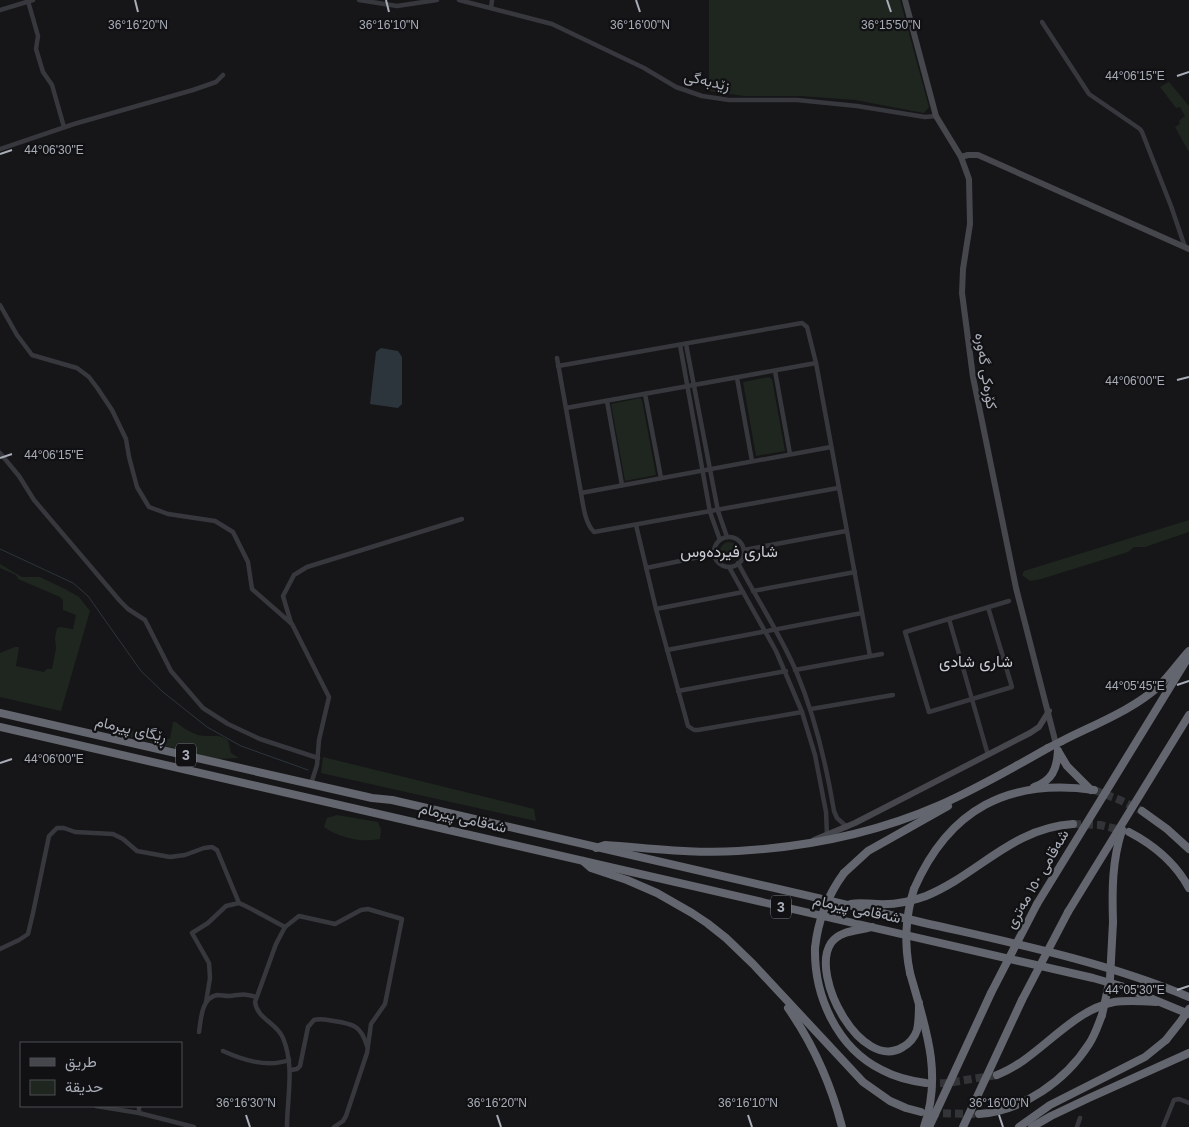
<svg xmlns="http://www.w3.org/2000/svg" width="1189" height="1127" viewBox="0 0 1189 1127" font-family="Helvetica,Vazirmatn,sans-serif">
  <style>
    .green { fill: #1e261f }
    .water { fill: #2c353c }
    .lines { fill: none; stroke-linecap: round; stroke-linejoin: round }
    .stream { stroke: #2c353c; stroke-width: 1 }
    .highway-tunnel { stroke: #333438; stroke-width: 8; stroke-dasharray: 8 4; stroke-linecap: butt }
    .street { stroke: #37383d; stroke-width: 4.5 }
    .secondary { stroke: #45474d; stroke-width: 6 }
    .highway { stroke: #63666e; stroke-width: 8 }
    .highway-bridge { stroke: #63666e; stroke-width: 8 }
    .ticks { fill: none; stroke: #a8adb8; stroke-width: 2 }
    .labels { text-anchor: middle; stroke-width: 4.5; stroke-linejoin: round; paint-order: stroke }
    .shield { fill: #111113; stroke: #7b7e86; stroke-width: 1 }
    .shield-label { font-size: 14px; font-weight: bold; fill: #a8adb8 }
    .street-label { font-size: 15px; fill: #a8adb8; stroke: #111113 }
    .neighbourhood-label { font-size: 16px; fill: #c9ccd4; stroke: #111113 }
    .ticks-label { font-size: 12px; text-anchor: middle; fill: #a8adb8; stroke: #111113; stroke-width: 4.5; stroke-linejoin: round; paint-order: stroke }
  </style>
  <rect width="100%" height="100%" fill="#161618"/>
  <!-- green -->
  <g class="green">
    <polygon points="709,0 900,0 929,107 924,113 855,100 801,96 744,96 709,91"/>
    <polygon points="1169,82 1189,106 1189,152 1175,127 1180,124 1179,121 1185,116 1180,107 1176,108 1160,87"/>
    <polygon points="769,377 772,379 785,451 756,456 743,382"/>
    <polygon points="640,398 642,400 656,475 625,481 611,404"/>
    <polygon points="1189,520 1189,532 1145,547 1134,547 1128,552 1041,579 1030,581 1022,575 1024,571"/>
    <circle cx="729" cy="551" r="9"/>
    <polygon points="0,564 22,577 40,577 65,589 79,597 90,611 61,711 0,697 0,653 15,647 19,647 16,666 44,672 47,669 52,669 56,648 55,638 57,628 60,627 73,629 76,615 63,610 63,600 60,597 18,579 16,575 0,568"/>
    <path d="M173,722H176C185,730 197,737 209,736C218,736 221,735 228,740L231,753L239,758L217,759L119,734L127,730L170,739Z"/>
    <polygon points="323,757 534,809 536,821 321,773"/>
    <path d="M337,815L378,822L381,830L380,839C361,843 340,838 324,827L327,818Z"/>
  </g>
  <!-- water -->
  <polygon class="water" points="381,348 398,351 402,357 402,404 398,408 370,404 376,352"/>
  <g class="lines">
    <!-- stream -->
    <polyline class="stream" points="0,549 73,583 88,596 141,671 163,692 207,727 241,746 308,770"/>
    <!-- highway-tunnel -->
    <g class="highway-tunnel">
      <polyline points="1094,790 1120,800 1142,811"/>
      <polyline points="1073,824 1100,825 1125,831"/>
      <polyline points="928,1084 947,1083 997,1075"/>
      <polyline points="931,1113 979,1114"/>
    </g>
    <!-- street -->
    <g class="street">
      <polyline points="359,0 397,6 437,0"/>
      <polyline points="459,0 552,24 644,68 676,87 702,96 729,100 797,100 857,106 925,117 936,116"/>
      <polyline points="28,1 38,36 36,49 43,72 52,85 64,127"/>
      <polyline points="491,8 492,0"/>
      <polyline points="0,10 33,0"/>
      <polyline points="1042,22 1089,94 1140,129 1142,132 1171,206 1185,247"/>
      <polyline points="0,149 74,124 193,90 216,82 223,75"/>
      <polyline points="0,305 17,335 32,355 77,368 89,377 98,389 112,410 126,439 129,457 137,487 149,507 168,514 215,521 233,532 248,562 252,589 292,624 329,697 319,740 317,765 311,784"/>
      <polyline points="686,344 718,511 727,537"/>
      <polyline points="680,345 710,512 720,540"/>
      <path d="M557,358L581,493C583,505 585,523 594,532L838,488"/>
      <polyline points="558,366 802,323 807,327 816,363 870,656"/>
      <polyline points="775,371 790,454"/>
      <polyline points="737,378 752,461"/>
      <polyline points="645,394 661,478"/>
      <polyline points="607,401 622,485"/>
      <polyline points="566,408 816,363"/>
      <polyline points="0,453 19,476 34,500 120,601 128,609 145,620 171,671 203,708 228,724 260,739 318,758"/>
      <polyline points="581,493 831,447"/>
      <polyline points="636,525 656,609 688,726 694,730 698,730 802,712"/>
      <circle cx="729" cy="552" r="15"/>
      <polyline points="744,550 846,531"/>
      <path d="M738,563C757,599 780,634 796,671C815,716 826,763 834,811L837,818L847,827"/>
      <polyline points="729,567 776,651 802,712 815,755 826,812 827,835"/>
      <polyline points="646,568 714,554"/>
      <polyline points="753,591 855,572"/>
      <polyline points="988,607 1012,687 929,712 905,632 1009,601"/>
      <polyline points="656,609 743,592"/>
      <polyline points="949,619 988,755"/>
      <polyline points="291,623 283,596 294,575 307,567 462,519"/>
      <polyline points="667,650 862,613"/>
      <polyline points="795,670 882,654"/>
      <polyline points="678,691 786,671"/>
      <polyline points="811,709 893,695"/>
      <path d="M239,903C255,910 269,919 285,927"/>
      <polyline points="0,949 19,940 28,934 33,913 49,836 57,828 64,828 75,832 113,834 123,839 137,851 170,857 185,855 204,848 212,847 217,850 239,903 226,906 208,923 192,933 209,963 210,978 206,1002"/>
      <path d="M199,1032C201,1020 201,998 217,995C221,995 225,996 229,996C240,995 246,993 256,997"/>
      <path d="M223,1051C243,1060 267,1068 289,1060"/>
      <path d="M291,1070L297,1069L300,1066L308,1027L314,1020C321,1018 327,1020 334,1021C354,1024 361,1026 367,1046"/>
      <polyline points="96,1106 139,1113 194,1127"/>
      <polyline points="139,1113 139,1106"/>
      <path d="M287,1127C287,1097 295,1067 283,1038C277,1023 257,1019 255,1002L276,944L285,927L299,916L335,924L361,910L368,909L402,919L385,1004L371,1024L367,1053L346,1116L343,1121L334,1127"/>
      <polyline points="1077,1127 1080,1118"/>
      <polyline points="1163,1127 1174,1100 1179,1099 1189,1103"/>
    </g>
    <!-- secondary -->
    <g class="secondary">
      <polyline points="905,0 936,116 961,157 969,179 970,224 963,269 962,293 973,377 1016,588 1057,748"/>
      <polyline points="961,157 968,155 978,155 1189,249"/>
      <polyline points="814,840 855,823 1030,733 1039,727 1049,711"/>
    </g>
    <!-- highway -->
    <g class="highway">
      <path d="M0,713L372,798L392,800C560,840 730,877 899,917C996,940 1096,958 1189,997"/>
      <polyline points="0,727 1093,978 1121,986 1189,1014"/>
      <path d="M1062,741C1093,725 1133,710 1159,686C1170,675 1179,662 1189,651"/>
      <polyline points="1058,751 1067,766 1091,790"/>
      <path d="M1034,787C1052,781 1057,769 1058,751"/>
      <polyline points="1142,811 1167,829 1189,849"/>
      <path d="M1129,832C1154,845 1176,864 1189,888"/>
      <path d="M596,848L605,845C650,848 693,854 738,851C808,847 876,833 940,805C978,788 1013,768 1048,748"/>
      <polyline points="583,861 591,868 627,880 657,893 692,913 707,923 726,938 753,964 863,1082 890,1101 906,1108 921,1112"/>
      <polyline points="844,873 868,851 948,806"/>
      <path d="M914,889C949,809 1008,778 1094,790"/>
      <path d="M851,904C860,902 868,904 877,904C895,905 910,902 926,896C979,874 1012,828 1073,824"/>
      <polyline points="1037,904 1189,656"/>
      <polyline points="1068,912 1189,715"/>
      <path d="M1113,922C1112,890 1112,861 1122,830"/>
      <path d="M872,927C858,931 840,930 831,943C809,976 862,1073 903,1047C909,1044 915,1037 917,1030C919,1022 919,1011 919,1003"/>
      <path d="M815,948C814,996 837,1048 882,1070C895,1077 911,1081 926,1083"/>
      <path d="M910,973C925,1026 943,1073 924,1127"/>
      <path d="M788,1008C813,1044 831,1084 842,1127"/>
      <path d="M997,1075C1039,1059 1069,1011 1114,1002C1127,1000 1142,1001 1156,1002"/>
      <path d="M979,1114C1023,1111 1066,1080 1089,1044C1095,1035 1098,1025 1102,1015"/>
      <polyline points="930,1125 991,993"/>
      <polyline points="963,1127 1022,1000"/>
      <polyline points="1019,1127 1050,1105 1145,1057 1166,1040"/>
      <polyline points="1032,1127 1051,1116 1089,1098 1189,1053"/>
    </g>
    <!-- highway-bridge -->
    <g class="highway-bridge">
      <polyline points="1048,748 1062,741"/>
      <path d="M815,948C818,920 827,896 844,873"/>
      <path d="M910,973C904,944 905,917 914,889"/>
      <polyline points="991,993 1037,904"/>
      <polyline points="1022,1000 1068,912"/>
      <polyline points="1102,1015 1110,979 1113,922"/>
      <polyline points="1166,1040 1181,1021 1189,1009"/>
    </g>
  </g>
  <!-- ticks -->
  <path class="ticks" d="M135,0L138,12M386,0L389,12M636,0L640,12M887,0L891,12M1177,76L1189,72M0,154L12,150M1177,380L1189,377M0,458L12,454M1177,685L1189,681M0,763L12,759M1177,990L1189,986M246,1115L250,1127M497,1115L501,1127M748,1115L752,1127M999,1115L1003,1127"/>
  <g class="labels">
    <!-- shield labels -->
    <g class="shield">
      <rect x="176" y="743.5" width="20" height="23" rx="4"/>
      <rect x="771" y="895.5" width="20" height="23" rx="4"/>
    </g>
    <g class="shield-label">
      <text x="186" y="760">3</text>
      <text x="781" y="912">3</text>
    </g>
    <!-- street labels -->
    <g class="street-label">
      <text transform="translate(707 81) rotate(13)" y="5">زێدبەگی</text>
      <text transform="translate(986 371) rotate(81)" y="5">کۆرەکی گەورە</text>
      <text transform="translate(131 729) rotate(13)" y="5">ڕێگای پیرمام</text>
      <text transform="translate(463 818) rotate(13)" y="5">شەقامی پیرمام</text>
      <text transform="translate(1037 879) rotate(-60)" y="5">شەقامی ١٥٠ مەتری</text>
      <text transform="translate(857 909) rotate(12)" y="5">شەقامی پیرمام</text>
    </g>
    <!-- neighbourhood labels -->
    <g class="neighbourhood-label">
      <text x="729" y="557">شاری فیردەوس</text>
      <text x="976" y="667">شاری شادی</text>
    </g>
  </g>
  <g class="ticks-label">
    <text x="138" y="29">36°16'20"N</text>
    <text x="389" y="29">36°16'10"N</text>
    <text x="640" y="29">36°16'00"N</text>
    <text x="891" y="29">36°15'50"N</text>
    <text x="1135" y="80">44°06'15"E</text>
    <text x="54" y="154">44°06'30"E</text>
    <text x="1135" y="385">44°06'00"E</text>
    <text x="54" y="459">44°06'15"E</text>
    <text x="1135" y="690">44°05'45"E</text>
    <text x="54" y="763">44°06'00"E</text>
    <text x="1135" y="994">44°05'30"E</text>
    <text x="246" y="1107">36°16'30"N</text>
    <text x="497" y="1107">36°16'20"N</text>
    <text x="748" y="1107">36°16'10"N</text>
    <text x="999" y="1107">36°16'00"N</text>
  </g>
  <!-- legend -->
  <rect x="20" y="1042" width="162" height="65" fill="#111113" stroke="#4d4f55"/>
  <rect x="30" y="1058" width="25" height="8" fill="#45474d" stroke="#4d4f55"/>
  <text x="65" y="1067" font-size="15" fill="#a8adb8">طريق</text>
  <rect x="30" y="1080" width="25" height="15" fill="#1e261f" stroke="#4d4f55"/>
  <text x="65" y="1092" font-size="15" fill="#a8adb8">حديقة</text>
</svg>
